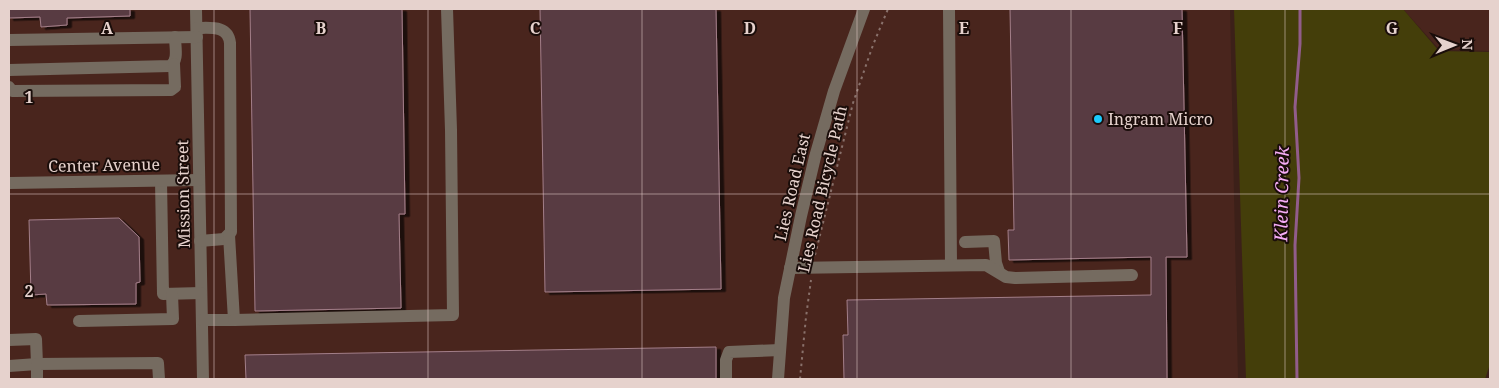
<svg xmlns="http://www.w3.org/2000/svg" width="1499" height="388" viewBox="0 0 1499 388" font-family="'Noto Serif',serif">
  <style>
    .built { fill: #49251d }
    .green { fill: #443e0a }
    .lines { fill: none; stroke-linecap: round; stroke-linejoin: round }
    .stream { stroke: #915c8a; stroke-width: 3 }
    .building { fill: #593a43; stroke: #a37f89; filter: url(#shadow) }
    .path { stroke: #89716b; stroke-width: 2; stroke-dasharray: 2.5 4; stroke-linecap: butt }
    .minor { stroke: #756b60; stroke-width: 12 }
    .grid { fill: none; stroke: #e6d2cd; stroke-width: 1; stroke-opacity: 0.55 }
    .poi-dot { fill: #1bcafc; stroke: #1a0d0a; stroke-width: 2 }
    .labels { text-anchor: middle; stroke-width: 4; stroke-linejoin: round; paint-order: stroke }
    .poi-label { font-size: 16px; fill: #e6d2cd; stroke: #1a0d0a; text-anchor: start }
    .street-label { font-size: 16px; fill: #e6d2cd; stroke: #1a0d0a }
    .water-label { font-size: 18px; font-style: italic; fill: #f6acf6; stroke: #1a0d0a }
    .grid-label { font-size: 16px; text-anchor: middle; font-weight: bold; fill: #e6d2cd; stroke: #1a0d0a; stroke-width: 4; stroke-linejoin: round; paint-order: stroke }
  </style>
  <defs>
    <filter id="shadow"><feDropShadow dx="4.5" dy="2.5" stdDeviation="0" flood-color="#0009"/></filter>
  </defs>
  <rect width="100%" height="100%" fill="#3c2019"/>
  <!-- built -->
  <g class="built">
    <polygon points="9,9 1230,9 1238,379 9,379"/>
    <polygon points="1403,9 1490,9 1490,51 1439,49"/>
  </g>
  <!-- green -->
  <polygon class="green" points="1234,9 1403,9 1439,51 1490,52 1490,364 1485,379 1246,379"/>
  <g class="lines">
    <!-- stream -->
    <polyline class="stream" points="1297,379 1295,245 1299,178 1295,107 1300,44 1300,9"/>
  </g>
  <!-- building -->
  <g class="building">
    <polygon points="9,9 130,9 130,16 67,18 67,25 41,27 40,17 9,18"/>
    <polygon points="250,9 402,9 405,214 399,214 401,308 255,311"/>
    <polygon points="540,9 716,9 721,289 545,292"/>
    <polygon points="1010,9 1182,9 1187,257 1166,257 1167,379 844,379 843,335 848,335 847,300 1151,295 1151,257 1009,260 1008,230 1014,230"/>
    <polygon points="119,218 139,237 140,282 136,283 136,304 47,305 46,294 31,295 29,220"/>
    <polygon points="716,347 716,379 246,379 245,355"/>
  </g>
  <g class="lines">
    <!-- path -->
    <g class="path">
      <polyline points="815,255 853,103 873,45 888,9"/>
      <polyline points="800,379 806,317 811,280"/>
    </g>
    <!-- minor -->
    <g class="minor">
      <polyline points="196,9 203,379"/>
      <polyline points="949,9 951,265"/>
      <path d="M197,28C210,28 228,25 230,43L231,232L224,239L200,241"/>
      <polyline points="9,40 197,37"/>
      <path d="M9,70L170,66C179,61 175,47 175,37"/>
      <polyline points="9,87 12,91 171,90 175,87 174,64"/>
      <polyline points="161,181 163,294 201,293"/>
      <polyline points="9,183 199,180"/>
      <polyline points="965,242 994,241 996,263 999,272"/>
      <polyline points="790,268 986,265 1006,277 1015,278 1132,275"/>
      <polyline points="202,320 234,320 229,235"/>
      <polyline points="234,320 453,315 451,130 447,9"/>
      <polyline points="79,321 173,319 172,294"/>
      <polyline points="9,340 36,339 37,364 9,366"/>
      <polyline points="37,379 37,364 158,363 159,379"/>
      <polyline points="726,379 726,360 729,352 780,350"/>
      <polyline points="778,379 784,298 801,216 815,157 834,91 864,9"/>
    </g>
  </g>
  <!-- grid -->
  <path class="grid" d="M214,9V379M428,9V379M642,9V379M857,9V379M1071,9V379M1285,9V379M9,194H1490"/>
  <!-- markers -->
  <circle class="poi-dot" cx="1098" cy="119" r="5"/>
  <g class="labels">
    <!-- poi labels -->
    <g class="poi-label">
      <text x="1108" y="125">Ingram Micro</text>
    </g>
    <!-- street labels -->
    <g class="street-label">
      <text transform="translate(104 165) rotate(-1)" y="6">Center Avenue</text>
      <text transform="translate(792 187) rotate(-77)" y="6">Lies Road East</text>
      <text transform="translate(822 189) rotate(-77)" y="6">Lies Road Bicycle Path</text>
      <text transform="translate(183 194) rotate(-91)" y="6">Mission Street</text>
    </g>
    <!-- water labels -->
    <g class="water-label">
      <text transform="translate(1282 194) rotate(-89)" y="6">Klein Creek</text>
    </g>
  </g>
  <g class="grid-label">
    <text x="107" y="34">A</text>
    <text x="321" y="34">B</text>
    <text x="535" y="34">C</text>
    <text x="750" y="34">D</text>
    <text x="964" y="34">E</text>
    <text x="1178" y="34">F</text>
    <text x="1392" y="34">G</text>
    <text x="29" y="103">1</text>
    <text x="29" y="297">2</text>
  </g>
  <!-- border -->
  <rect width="1499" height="388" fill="none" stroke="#e6d2cd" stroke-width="20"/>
  <!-- north arrow -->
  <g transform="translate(1454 45) rotate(89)" stroke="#1a0d0a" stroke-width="4" paint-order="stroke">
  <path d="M0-4L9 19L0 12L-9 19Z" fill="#e6d2cd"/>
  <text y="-8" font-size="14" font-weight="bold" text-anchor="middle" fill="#e6d2cd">N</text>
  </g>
</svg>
